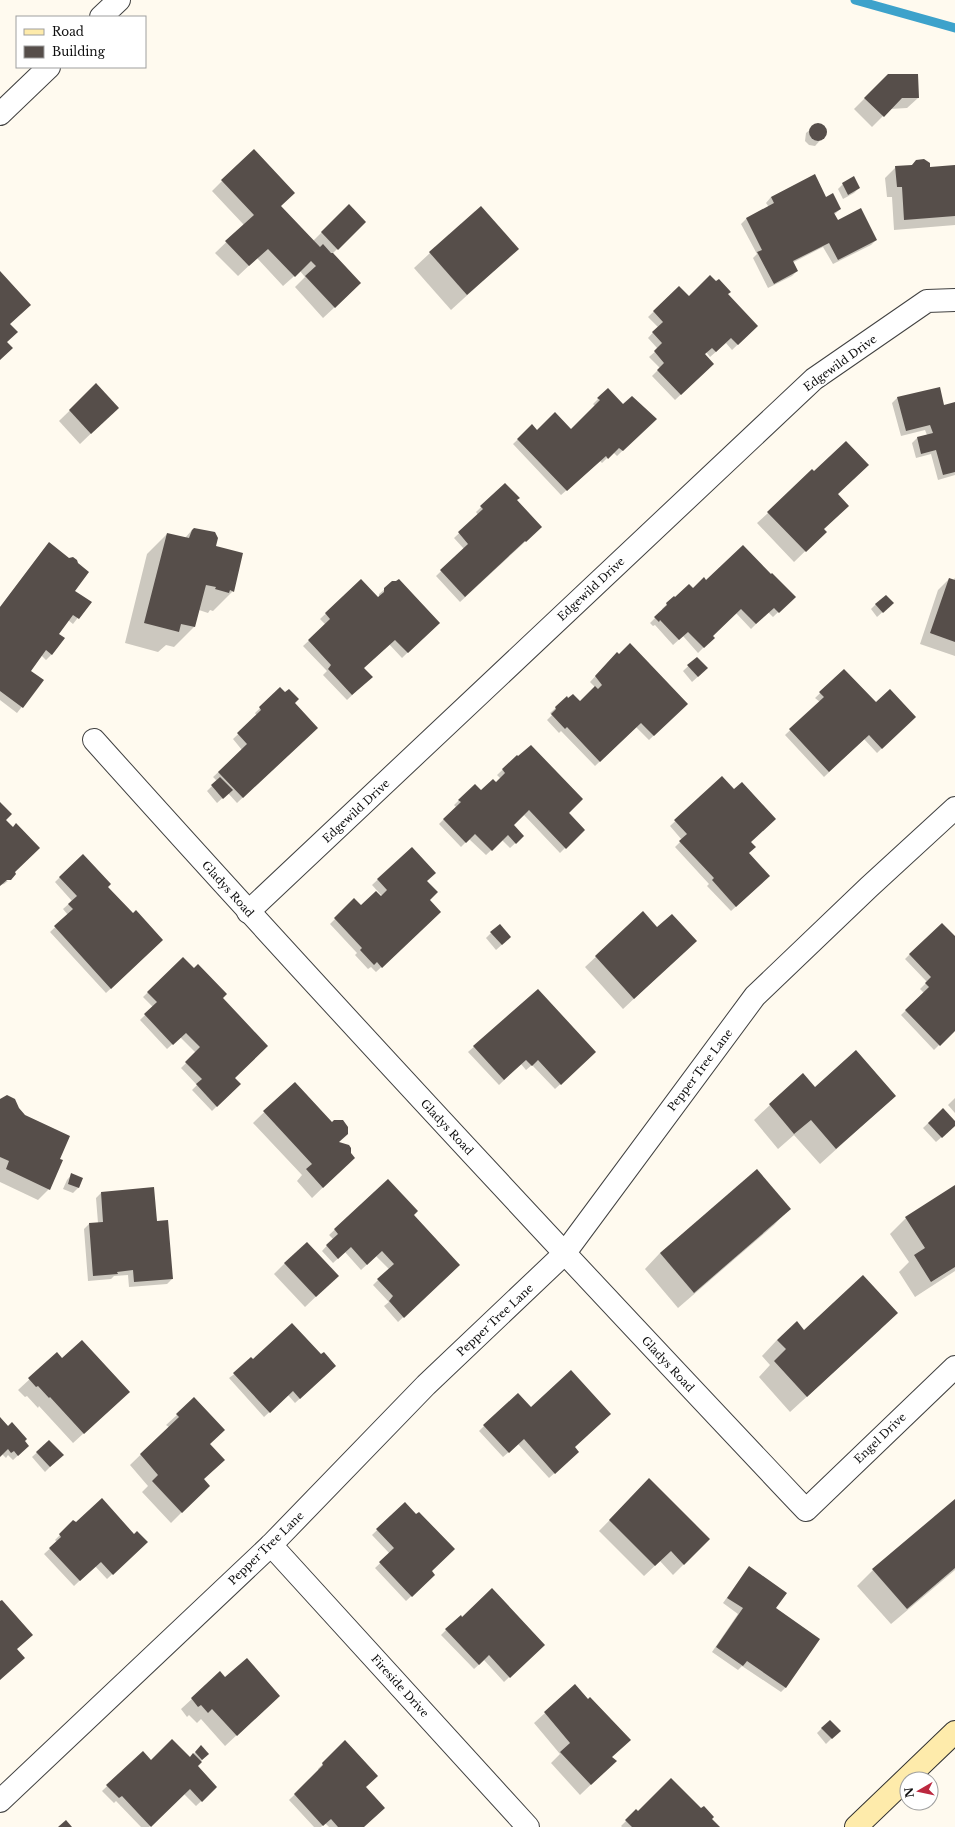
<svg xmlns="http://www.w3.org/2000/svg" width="955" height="1827" viewBox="0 0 955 1827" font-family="'Libre Baskerville',serif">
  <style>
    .shadow { fill: #0003 }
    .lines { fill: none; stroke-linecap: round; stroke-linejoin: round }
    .stream { stroke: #3da2cb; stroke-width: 9 }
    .building { fill: #564e4a }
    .minor-casing { stroke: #414141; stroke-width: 24 }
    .secondary-casing { stroke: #303030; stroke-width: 24 }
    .minor { stroke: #fff; stroke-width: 22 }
    .secondary { stroke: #feebab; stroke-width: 22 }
    .labels { text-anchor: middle; stroke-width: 4; stroke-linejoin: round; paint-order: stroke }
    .street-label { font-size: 11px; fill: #0e0e0e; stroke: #fff }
  </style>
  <rect width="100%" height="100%" fill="#fffaef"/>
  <!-- shadow -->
  <g class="shadow">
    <polygon points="888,75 918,98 907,108 890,109 872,127 854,109"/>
    <polygon points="817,124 823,125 826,129 825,135 815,146 809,145 805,141 806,133"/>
    <polygon points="916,161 930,168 955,166 955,225 894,230 892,197 887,197 885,178 896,167 911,166"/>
    <polygon points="814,176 826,198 840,209 834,215 838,221 876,240 871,245 833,264 823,247 792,263 797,271 792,276 768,288 753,258 757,254 741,224 746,219 769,207 766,203 771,197"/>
    <polygon points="222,181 280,206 313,241 349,205 365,222 332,254 349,294 323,318 295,287 305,277 300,271 283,286 257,258 238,276 215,253 244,225 212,191"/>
    <polygon points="843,184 859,188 854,193 843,199 838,189"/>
    <polygon points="518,249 451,310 414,268 430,253"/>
    <polygon points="679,287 689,297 727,295 757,326 732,350 726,343 710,357 706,352 704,354 713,364 675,400 652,376 660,368 649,357 658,349 648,338 658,327 648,317"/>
    <polygon points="96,385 107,418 80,444 59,421"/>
    <polygon points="939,388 943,406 955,404 955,475 938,480 931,454 916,458 912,443 917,438 927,435 925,430 901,436 892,403 897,398"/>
    <polygon points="608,389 623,406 655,419 617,456 613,452 602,463 600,461 561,495 513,444 532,426 537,431 571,430 595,406 593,404"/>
    <polygon points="505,484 516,501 541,527 460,602 436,576 464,549 454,538 478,515 476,512"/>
    <polygon points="837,494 823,529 825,532 794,562 757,523 768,513"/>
    <polygon points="192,530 215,547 233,591 213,611 210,610 208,613 199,610 194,627 174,647 166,645 158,652 125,643 147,554 167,534 185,538"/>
    <polygon points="44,549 69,559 73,591 90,602 73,624 68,620 58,634 64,638 51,655 46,660 41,655 29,671 43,680 17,713 0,700 0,607"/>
    <polygon points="770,575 794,597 773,617 768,612 751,629 736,613 711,636 713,638 698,653 683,636 673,645 655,625 653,626 650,623 663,610 662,609 667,604 706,581"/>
    <polygon points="955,578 955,656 920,644 938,590 949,579 953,580"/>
    <polygon points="361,580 379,600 379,594 385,589 438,623 402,658 389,644 363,668 371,677 347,700 323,675 327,671 303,646 326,625 320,619"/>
    <polygon points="876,604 887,608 877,617 871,609"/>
    <polygon points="617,653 687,704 649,740 636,727 595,766 561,731 559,733 547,720 552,715 550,713 567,698 580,702 595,687 590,682"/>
    <polygon points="697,658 702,673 692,682 683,671"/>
    <polygon points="844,670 876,704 909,722 877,753 864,739 824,777 785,735 820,702 815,698"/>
    <polygon points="280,689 316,728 237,803 228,793 217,803 207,791 217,781 213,777 242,750 233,739 257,716 255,713"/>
    <polygon points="517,756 584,829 560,853 524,815 513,825 523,836 510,848 502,840 486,855 469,839 461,847 439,824 456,807 454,805 475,785 481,791 496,783 501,779 497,775"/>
    <polygon points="722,777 734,790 750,842 748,853 764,881 731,911 707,886 709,884 675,847 682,840 670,826"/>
    <polygon points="0,803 2,880 8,881 4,884 0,885"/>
    <polygon points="411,848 429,900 440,912 376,972 371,967 368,969 355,955 357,953 330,924 354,900 361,906 381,897 382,896 372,885"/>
    <polygon points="60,877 107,887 157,945 106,993 50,932 68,915 63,909 72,901 55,882"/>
    <polygon points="643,913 657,928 685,951 623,1009 585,967"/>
    <polygon points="491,933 505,942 496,950 486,938"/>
    <polygon points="955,938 955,1029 934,1050 901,1015 924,993 920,989 927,982 905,959 910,954"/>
    <polygon points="183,958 221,998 233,1078 239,1084 212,1111 192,1090 197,1085 181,1068 196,1053 180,1037 167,1049 140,1020 153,1007 143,997"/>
    <polygon points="538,990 590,1057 555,1089 532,1065 526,1070 521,1064 499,1085 468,1052"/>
    <polygon points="803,1074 815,1088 895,1096 820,1164 794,1135 778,1149 754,1120"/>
    <polygon points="294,1083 338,1143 343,1168 312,1198 297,1181 302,1175 253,1123"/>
    <polygon points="955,1098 955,1113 948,1105"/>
    <polygon points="0,1100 18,1108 59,1159 49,1189 38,1200 0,1182"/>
    <polygon points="943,1109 955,1122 955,1125 936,1142 923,1128"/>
    <polygon points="757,1171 789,1209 774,1225 678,1308 645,1269 660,1253"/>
    <polygon points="72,1174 81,1179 78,1188 73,1193 63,1189 67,1180"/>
    <polygon points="388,1180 454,1270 398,1322 384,1306 389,1302 373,1285 389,1269 376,1256 361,1270 345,1252 333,1263 322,1251 333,1239 329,1235"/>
    <polygon points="955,1186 955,1271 915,1297 899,1272 909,1262 890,1234 906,1218"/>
    <polygon points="101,1193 156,1222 172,1279 167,1284 129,1287 128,1275 114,1276 111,1279 88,1281 84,1229 89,1224 98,1223 96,1198"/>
    <polygon points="285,1263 327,1286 305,1307 274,1274"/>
    <polygon points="881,1329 790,1412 759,1377 770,1365 762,1356 777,1340"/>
    <polygon points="57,1354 62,1360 118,1402 73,1443 39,1406 38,1408 27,1396 25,1397 18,1390"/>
    <polygon points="253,1360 330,1371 295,1403 288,1395 264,1417 229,1378"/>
    <polygon points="531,1408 574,1447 573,1457 549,1478 518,1444 503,1457 479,1431 484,1426"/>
    <polygon points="177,1415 209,1444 203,1480 198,1496 171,1523 142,1492 148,1486 130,1465 169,1427 166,1425"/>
    <polygon points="0,1418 28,1446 13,1460 8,1455 6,1458 2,1454 0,1456"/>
    <polygon points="49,1441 57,1460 45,1472 32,1457"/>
    <polygon points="649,1480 709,1539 673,1575 660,1561 644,1576 599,1531"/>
    <polygon points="955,1500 955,1570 891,1624 857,1586 873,1570"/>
    <polygon points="405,1503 431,1571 434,1575 406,1601 375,1568 390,1554 372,1535"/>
    <polygon points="73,1522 134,1535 146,1542 107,1579 95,1566 74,1586 44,1554 57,1542 55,1540"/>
    <polygon points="749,1567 774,1608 786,1687 781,1692 742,1666 738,1670 712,1652 738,1614 723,1603"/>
    <polygon points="446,1630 543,1645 504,1682 484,1660 474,1669 441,1635"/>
    <polygon points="220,1673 225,1679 268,1706 225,1746 201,1719 197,1723 189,1715 187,1717 181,1709"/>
    <polygon points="545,1713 612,1757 605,1771 580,1795 551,1763 560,1754 534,1723"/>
    <polygon points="822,1728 834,1736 826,1744 817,1733"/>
    <polygon points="345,1741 365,1787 363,1827 329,1827 325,1823 321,1827 314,1827 289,1800 319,1771 318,1769"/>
    <polygon points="201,1747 208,1754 196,1766 216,1787 196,1806 184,1794 149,1827 141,1827 116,1801 114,1803 102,1791 143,1752 151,1761 189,1758"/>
    <polygon points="636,1811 638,1812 710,1819 718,1827 622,1827 621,1826"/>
  </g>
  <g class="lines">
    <!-- stream -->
    <polyline class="stream" points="855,0 955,28"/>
  </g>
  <!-- building -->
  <g class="building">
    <polygon points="888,74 918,74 919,98 902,98 884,117 864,98"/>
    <circle cx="818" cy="132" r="9"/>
    <polygon points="254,149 295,193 281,206 320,247 323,244 331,253 333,253 361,283 335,308 305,276 316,266 311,261 295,277 268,249 249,266 225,241 254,215 221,180"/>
    <polygon points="924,159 930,163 930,167 955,165 955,216 904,220 902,187 897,187 895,166 912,165 916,160"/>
    <polygon points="815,174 826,197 833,193 841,209 834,213 838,220 861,208 877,240 838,260 829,243 793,261 798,271 774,284 757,252 762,250 746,218 774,203 771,197"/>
    <polygon points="854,176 860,188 848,195 842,183"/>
    <polygon points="349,204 366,222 338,250 321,232"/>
    <polygon points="481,206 519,249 467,295 429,252"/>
    <polygon points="0,271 31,305 10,324 18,332 7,342 13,348 0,360"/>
    <polygon points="710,275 716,281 719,279 731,292 728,294 758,326 738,345 731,338 716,352 712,348 705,354 714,364 681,395 657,370 664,363 654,351 662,343 652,332 663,322 653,311 679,286 689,296"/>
    <polygon points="96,383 119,408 91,434 69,410"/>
    <polygon points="940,387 944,405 955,402 955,472 943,475 936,450 921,454 917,437 933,433 930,425 906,431 897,397"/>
    <polygon points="608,388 623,404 632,396 657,419 623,451 619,448 608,459 606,456 567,491 517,439 532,424 537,430 555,412 571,429 600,400 597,398"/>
    <polygon points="846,441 869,465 838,494 849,506 824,529 827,532 806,552 767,512 812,469 814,471"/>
    <polygon points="505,483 520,498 517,500 542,527 526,542 525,541 465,597 440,570 468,544 458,532 483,509 480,506"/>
    <polygon points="194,528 215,532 218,538 216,546 243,553 234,592 230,590 229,593 215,589 216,587 206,585 195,627 181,624 179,632 144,623 167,533 189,538 192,530"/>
    <polygon points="49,542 69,558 73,557 77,560 78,563 89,572 75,591 92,602 79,619 73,615 59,634 65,638 52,655 46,650 31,671 44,680 23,708 0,691 0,607"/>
    <polygon points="743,545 771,574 772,573 796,597 779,613 774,608 756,624 741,609 713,636 715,638 704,648 688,632 679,640 660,620 659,622 654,617 667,605 666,603 674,596 675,597 689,584 693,588 704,577 706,580"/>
    <polygon points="949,578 955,580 955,642 930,633"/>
    <polygon points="361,579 378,597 384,592 384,588 392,581 396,581 399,579 440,623 408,653 395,640 364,668 373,677 352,695 328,669 331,665 308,640 330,619 325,613"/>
    <polygon points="886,595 894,603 883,613 875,604"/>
    <polygon points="630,643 688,704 654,736 641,723 600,762 567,727 565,729 551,714 556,709 555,707 567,696 568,698 573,694 580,701 595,686 598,689 602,685 595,676 617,652 619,654"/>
    <polygon points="697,657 708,668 698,677 687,665"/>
    <polygon points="844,669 876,702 890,689 916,717 882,749 869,735 829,772 789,729 824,697 819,692"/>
    <polygon points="280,687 285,692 289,689 299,699 295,703 318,728 243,798 218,772 247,744 237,733 261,710 259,707"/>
    <polygon points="531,745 583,799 569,813 585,830 566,849 529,810 514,825 524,836 516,844 508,835 492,851 475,834 466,843 443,819 461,802 458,800 475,784 481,790 493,779 496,782 505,773 502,769 517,755 518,756"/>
    <polygon points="722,776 734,789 742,782 776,819 751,842 756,847 749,853 770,876 736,907 712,880 714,878 679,841 687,834 674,820"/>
    <polygon points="220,777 233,790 223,799 211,785"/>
    <polygon points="0,802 12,814 6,820 13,827 16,823 40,848 15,872 16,874 11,880 7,880 0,886"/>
    <polygon points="412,847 436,873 427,881 438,892 430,900 441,912 382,968 377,962 374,965 360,950 362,948 334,918 354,898 361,905 376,891 381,896 387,890 377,879"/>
    <polygon points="83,854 111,884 108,887 133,913 136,910 163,940 111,989 54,926 73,909 68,904 77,896 59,877"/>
    <polygon points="643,911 657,927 672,914 697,941 634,999 595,956"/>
    <polygon points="942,923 955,936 955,1031 940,1046 905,1010 929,987 925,983 931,977 909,954"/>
    <polygon points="500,924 511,937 502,945 490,932"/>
    <polygon points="183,957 194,968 198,964 227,994 223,998 268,1046 235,1078 241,1084 217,1107 196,1084 202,1079 185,1062 200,1047 186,1033 173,1045 144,1014 157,1002 147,992"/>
    <polygon points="538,989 596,1052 561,1085 538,1060 532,1066 526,1060 504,1080 473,1046"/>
    <polygon points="856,1050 896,1096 836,1149 811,1120 794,1134 769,1104 803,1073 815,1087"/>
    <polygon points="295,1082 332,1122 334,1120 343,1120 348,1127 348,1134 339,1142 349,1145 351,1148 351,1153 355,1158 323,1188 306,1169 312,1164 263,1111"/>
    <polygon points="7,1095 15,1099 19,1108 25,1115 70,1136 60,1159 63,1160 50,1190 6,1169 9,1161 0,1157 0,1099"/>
    <polygon points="943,1108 955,1121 955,1126 942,1138 928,1123"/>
    <polygon points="757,1169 791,1209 694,1293 660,1253"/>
    <polygon points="71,1173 83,1178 79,1188 68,1184"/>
    <polygon points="388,1179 418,1211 414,1215 460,1265 404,1318 389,1301 393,1296 377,1279 394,1264 382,1251 367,1265 351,1247 338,1259 326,1245 338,1234 334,1229"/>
    <polygon points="955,1185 955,1267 931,1282 914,1255 925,1248 905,1217"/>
    <polygon points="154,1187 157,1221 168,1220 173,1279 134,1282 133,1270 117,1272 118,1274 93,1276 89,1223 103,1222 101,1192"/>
    <polygon points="307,1242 339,1276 316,1297 284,1263"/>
    <polygon points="863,1275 898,1313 807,1397 774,1361 786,1349 777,1340 797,1321 804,1330"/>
    <polygon points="292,1323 321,1354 324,1352 336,1366 300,1399 293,1391 270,1413 233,1373 251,1357 253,1359"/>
    <polygon points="82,1340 130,1392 84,1434 50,1397 49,1398 38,1386 36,1387 28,1378 57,1352 62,1358"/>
    <polygon points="571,1370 611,1414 575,1447 579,1452 555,1474 524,1439 509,1453 483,1425 518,1393 531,1407"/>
    <polygon points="194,1397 225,1430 210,1444 225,1460 204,1479 210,1486 182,1513 152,1481 158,1475 140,1454 179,1417 176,1414"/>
    <polygon points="0,1417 8,1426 12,1422 27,1439 25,1441 29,1446 18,1456 14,1451 11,1453 8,1449 0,1457"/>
    <polygon points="49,1440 64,1455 50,1467 36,1452"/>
    <polygon points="649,1478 710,1539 684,1565 671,1551 655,1566 609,1520"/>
    <polygon points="102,1498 134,1534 137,1531 148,1542 113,1575 101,1562 80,1581 49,1548 61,1537 59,1534 73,1520 76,1522"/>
    <polygon points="955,1499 955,1568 907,1609 872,1569"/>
    <polygon points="405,1502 416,1514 419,1512 455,1549 432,1571 435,1575 412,1597 379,1562 394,1548 376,1529"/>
    <polygon points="749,1566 787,1593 776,1608 820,1639 786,1688 747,1661 743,1666 716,1647 743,1608 727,1598"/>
    <polygon points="492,1588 545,1645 510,1678 489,1655 479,1665 445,1629 461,1615 462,1617"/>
    <polygon points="2,1600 33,1635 17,1649 25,1658 0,1680 0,1601"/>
    <polygon points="247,1658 280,1696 237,1736 212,1709 208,1713 201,1705 198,1707 191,1698 220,1671 225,1677"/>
    <polygon points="575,1684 588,1699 590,1697 631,1740 612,1757 617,1761 591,1785 560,1752 570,1743 544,1712"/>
    <polygon points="830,1720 841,1731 832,1739 821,1728"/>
    <polygon points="172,1739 190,1757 193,1753 202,1762 198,1766 217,1787 202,1802 190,1789 151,1827 122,1796 119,1798 106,1785 143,1751 151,1760"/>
    <polygon points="345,1740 378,1776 366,1787 385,1808 364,1827 338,1827 331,1819 323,1826 294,1794 323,1765 322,1763"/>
    <polygon points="201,1745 209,1754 202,1760 195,1752"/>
    <polygon points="671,1778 701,1808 704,1806 714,1817 712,1819 720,1827 632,1827 625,1820 636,1809 638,1811"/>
    <polygon points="66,1820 72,1827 58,1827"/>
  </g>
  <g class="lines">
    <defs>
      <g id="minor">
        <polyline points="101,17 119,0"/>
        <polyline points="0,114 49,67"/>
        <path d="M94,740C327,1000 566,1256 806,1510L955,1367"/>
        <polyline points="248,912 814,379 927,301 955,300"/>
        <polyline points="271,1545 528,1827"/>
        <polyline points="0,1801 271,1545 426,1385 564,1254 755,996 869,887 955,808"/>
      </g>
      <polyline id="secondary" points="856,1827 955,1732"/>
    </defs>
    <!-- minor casing -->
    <use href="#minor" class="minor-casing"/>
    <!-- secondary casing -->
    <use href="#secondary" class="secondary-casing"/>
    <!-- minor -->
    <use href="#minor" class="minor"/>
    <!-- secondary -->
    <use href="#secondary" class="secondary"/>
  </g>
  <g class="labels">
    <!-- street labels -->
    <g class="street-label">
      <text transform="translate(840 363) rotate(-36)" y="4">Edgewild Drive</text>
      <text transform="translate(591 589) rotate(-43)" y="4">Edgewild Drive</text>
      <text transform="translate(356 811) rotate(-43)" y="4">Edgewild Drive</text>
      <text transform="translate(228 889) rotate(48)" y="4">Gladys Road</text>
      <text transform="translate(700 1070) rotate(-53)" y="4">Pepper Tree Lane</text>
      <text transform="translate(447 1127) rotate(47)" y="4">Gladys Road</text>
      <text transform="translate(495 1320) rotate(-43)" y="4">Pepper Tree Lane</text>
      <text transform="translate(668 1364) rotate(47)" y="4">Gladys Road</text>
      <text transform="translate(880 1438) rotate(-44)" y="4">Engel Drive</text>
      <text transform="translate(266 1548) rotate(-44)" y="4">Pepper Tree Lane</text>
      <text transform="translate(400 1686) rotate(48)" y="4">Fireside Drive</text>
    </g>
  </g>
  <!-- legend -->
  <rect x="16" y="16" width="130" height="52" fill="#ffffff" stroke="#9f9f9f"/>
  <rect x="24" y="29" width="20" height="6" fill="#feebab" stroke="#9f9f9f"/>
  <text x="52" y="36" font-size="12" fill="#0e0e0e">Road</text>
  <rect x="24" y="46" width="20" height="12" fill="#564e4a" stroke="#9f9f9f"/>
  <text x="52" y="56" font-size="12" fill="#0e0e0e">Building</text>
  <!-- north arrow -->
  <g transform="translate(919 1791) rotate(261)"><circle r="19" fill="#ffffff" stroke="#9f9f9f"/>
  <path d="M0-3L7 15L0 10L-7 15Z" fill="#bc283f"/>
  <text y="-6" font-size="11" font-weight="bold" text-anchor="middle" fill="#0e0e0e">N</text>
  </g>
</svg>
